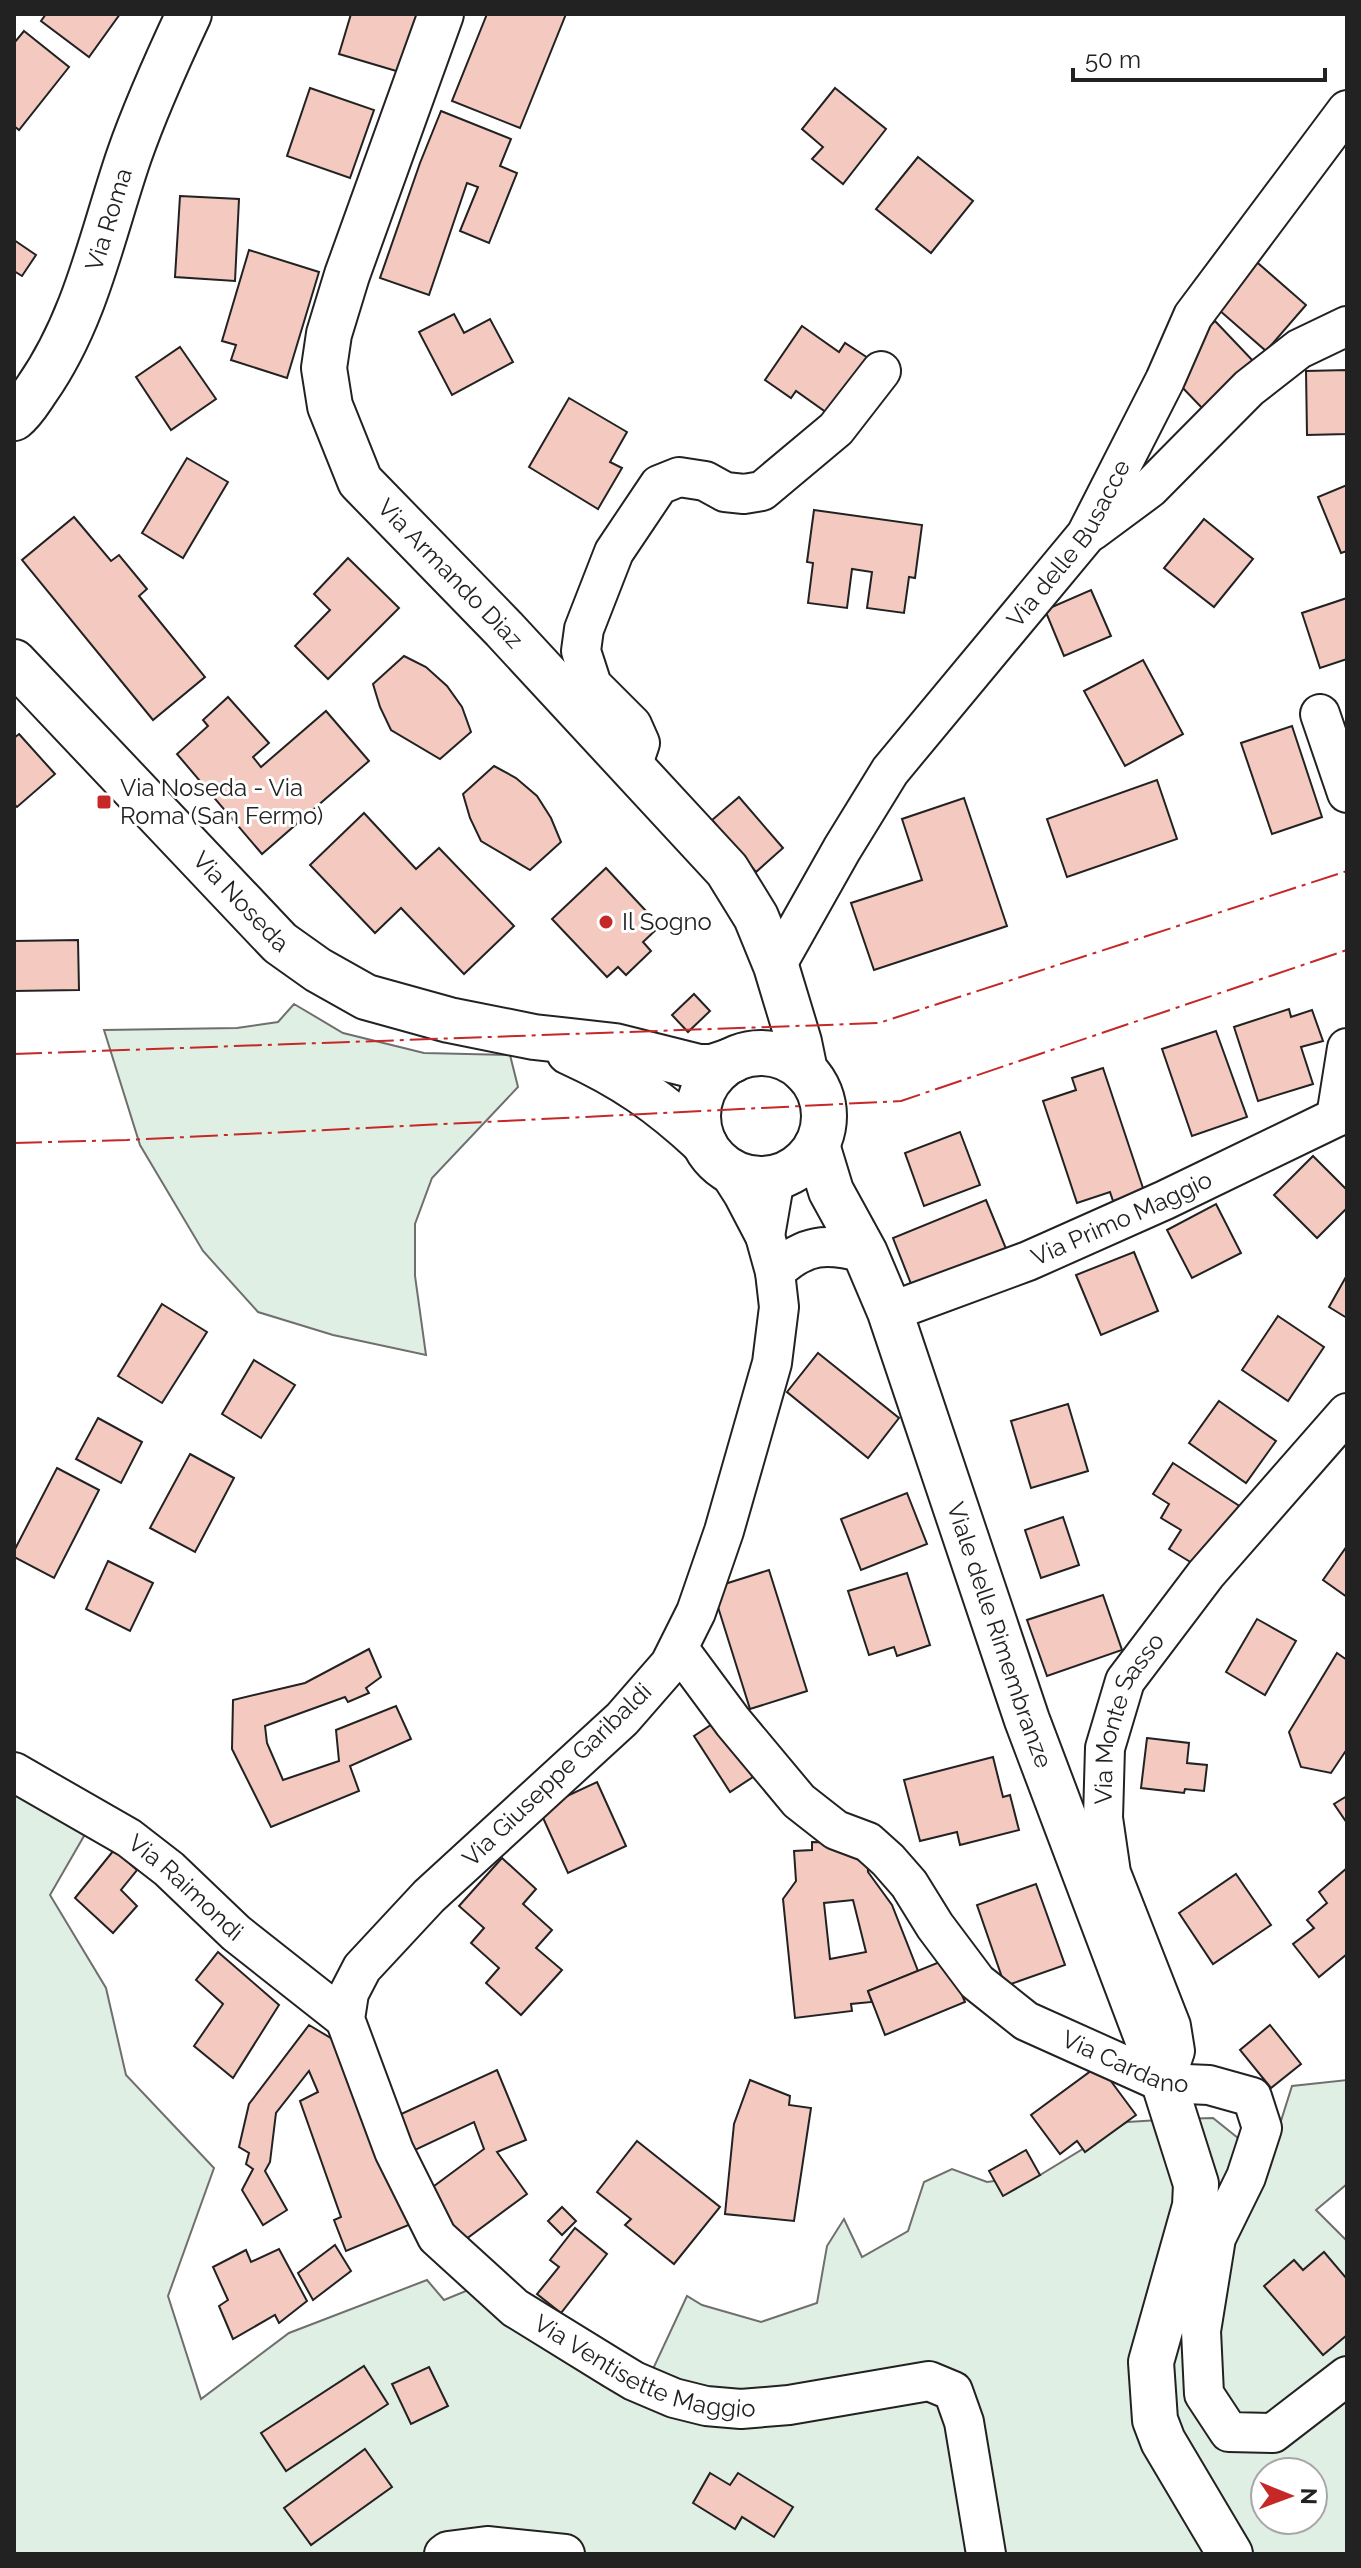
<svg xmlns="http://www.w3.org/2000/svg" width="1361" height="2568" viewBox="0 0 1361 2568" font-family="Raleway,sans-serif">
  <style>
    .green { fill: #e0efe3; stroke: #6f6f6f; stroke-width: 2; fill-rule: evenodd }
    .building { fill: #f3c9c0; stroke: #222; stroke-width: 2; fill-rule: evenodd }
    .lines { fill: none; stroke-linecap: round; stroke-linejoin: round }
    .minor-casing { stroke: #222; stroke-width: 42 }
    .major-casing { stroke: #222; stroke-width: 48 }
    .minor { stroke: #fff; stroke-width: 38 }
    .major { stroke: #fff; stroke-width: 44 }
    .power { stroke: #c62828; stroke-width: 2; stroke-dasharray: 28 6 4 6; stroke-linecap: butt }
    .poi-dot { fill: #c62828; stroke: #fff; stroke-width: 3 }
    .labels { text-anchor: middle; stroke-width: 6; stroke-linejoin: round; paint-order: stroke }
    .street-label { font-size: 24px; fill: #222; stroke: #fff }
    .poi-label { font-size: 24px; fill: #222; stroke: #fff; text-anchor: start }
  </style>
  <rect width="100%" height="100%" fill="#fff"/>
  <!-- green -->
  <g class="green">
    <polygon points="294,1004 343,1033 424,1053 510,1055 518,1087 432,1178 415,1224 415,1276 426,1355 333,1335 258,1312 203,1251 140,1145 104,1030 237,1028 278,1022"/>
    <path d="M14,1785L88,1829L50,1895L106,1988L126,2075L214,2168L168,2296L201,2399L289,2333L427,2280L444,2300L473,2288L653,2369L687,2296L702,2305L761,2322L817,2303L827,2246L844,2219L862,2257L908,2231L924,2182L952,2169L987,2182L1040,2175L1127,2122L1177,2119L1213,2118L1268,2162L1292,2086L1347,2080V2184L1316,2210L1347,2241V2554H14ZM1265,2472H1313V2520H1265Z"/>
  </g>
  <!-- building -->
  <g class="building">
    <polygon points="46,14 120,14 89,57 41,21"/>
    <polygon points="351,14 420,14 403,73 339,54"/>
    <polygon points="487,14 566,14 520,128 452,101"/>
    <polygon points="24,31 69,67 19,130 14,126 14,43"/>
    <polygon points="310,88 374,110 350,178 287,156"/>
    <polygon points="835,88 886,129 843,184 812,159 823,147 802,129"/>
    <polygon points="441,111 511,139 500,166 517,173 489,243 460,231 478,187 467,183 429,295 380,278 420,163"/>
    <polygon points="918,157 973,201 931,253 876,209"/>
    <polygon points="180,196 239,199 235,281 175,277"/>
    <polygon points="14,240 36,255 22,276 14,271"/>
    <polygon points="249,250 319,272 287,378 231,360 236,345 222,341"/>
    <polygon points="1251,257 1306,305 1266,351 1211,303"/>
    <polygon points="454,314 464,333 490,319 513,362 452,395 419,332"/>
    <polygon points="1215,321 1255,363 1205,411 1177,382 1186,349"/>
    <polygon points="802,326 839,352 845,343 868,358 830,415 796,391 791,398 765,380"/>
    <polygon points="180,347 216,399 171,430 136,377"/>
    <polygon points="1347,370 1347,434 1307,435 1306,371"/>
    <polygon points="569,398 627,432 610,462 622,468 598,509 529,467"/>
    <polygon points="187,458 228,482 183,558 142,533"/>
    <polygon points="1347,485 1347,551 1341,553 1318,497"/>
    <polygon points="814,510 922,525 915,578 909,577 904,613 867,608 872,572 852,569 847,608 808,603 813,563 807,562"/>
    <polygon points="74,517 111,561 119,555 147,589 139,596 205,677 153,720 22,560"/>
    <polygon points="1204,519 1253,559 1214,607 1164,568"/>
    <polygon points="348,558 399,608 328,679 295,646 330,610 314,594"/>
    <polygon points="1091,590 1111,636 1064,656 1045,610"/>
    <polygon points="1347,598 1347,659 1320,668 1302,613"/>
    <polygon points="404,656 426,667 447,686 462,707 471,732 440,759 391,730 380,707 373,684"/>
    <polygon points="1143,660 1183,734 1125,766 1084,691"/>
    <polygon points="228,697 269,743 253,757 261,767 326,711 369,761 262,854 177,754 208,726 203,720"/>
    <polygon points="1292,726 1322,817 1272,834 1241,743"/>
    <polygon points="19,734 55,774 17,807 14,804 14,738"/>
    <polygon points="494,766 516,778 537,796 551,818 561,842 530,870 481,841 470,818 463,794"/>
    <polygon points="1157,780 1177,839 1067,877 1047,819"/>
    <polygon points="739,797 783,848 756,872 712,820"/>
    <polygon points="964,798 1007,926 874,970 851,903 922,880 902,819"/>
    <polygon points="364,813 416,869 439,848 514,926 464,974 401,908 375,933 310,865"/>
    <polygon points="606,868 660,926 643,942 651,951 626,975 618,967 607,977 552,919"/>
    <polygon points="78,940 79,990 14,991 14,941"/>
    <polygon points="694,994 710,1011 688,1032 672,1015"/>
    <polygon points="1289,1009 1291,1017 1312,1010 1323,1041 1301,1047 1313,1084 1258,1101 1234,1027"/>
    <polygon points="1216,1031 1247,1117 1192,1136 1162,1049"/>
    <polygon points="1103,1068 1144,1191 1113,1201 1110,1192 1077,1203 1043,1101 1076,1090 1072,1078"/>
    <polygon points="960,1132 980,1185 924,1206 905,1153"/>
    <polygon points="1313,1156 1347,1190 1347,1208 1317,1238 1274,1195"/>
    <polygon points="986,1200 1009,1256 915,1294 893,1238"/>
    <polygon points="1216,1204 1241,1253 1192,1278 1167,1230"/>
    <polygon points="1134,1252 1158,1311 1101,1335 1076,1275"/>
    <polygon points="1347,1275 1347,1318 1329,1307"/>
    <polygon points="162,1304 207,1332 162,1403 118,1376"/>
    <polygon points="1278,1316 1324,1347 1288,1401 1242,1370"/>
    <polygon points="818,1353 899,1418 868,1458 787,1392"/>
    <polygon points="254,1360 295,1385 261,1438 222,1414"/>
    <polygon points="1219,1401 1276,1441 1246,1483 1189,1443"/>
    <polygon points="1068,1404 1088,1471 1031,1488 1011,1421"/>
    <polygon points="98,1418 142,1442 121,1483 76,1459"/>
    <polygon points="190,1454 234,1478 195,1552 150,1528"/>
    <polygon points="1173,1463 1241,1507 1197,1566 1169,1549 1181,1530 1161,1518 1169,1504 1153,1494"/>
    <polygon points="57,1468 99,1490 54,1578 14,1557 14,1551"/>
    <polygon points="907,1493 927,1544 861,1570 841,1519"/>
    <polygon points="1063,1517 1079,1565 1041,1578 1025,1530"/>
    <polygon points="1347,1546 1347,1597 1323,1580"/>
    <polygon points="108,1561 153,1583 130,1631 86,1609"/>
    <polygon points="769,1570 807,1691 750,1709 712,1588"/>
    <polygon points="907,1573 930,1645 897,1656 894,1647 869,1655 848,1591"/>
    <polygon points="1103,1595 1122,1650 1047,1676 1027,1620"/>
    <polygon points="1257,1619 1296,1641 1265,1695 1226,1672"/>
    <polygon points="369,1649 381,1677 366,1688 369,1693 348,1702 345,1697 265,1726 267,1743 283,1780 339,1761 336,1730 396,1706 411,1739 350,1766 359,1791 271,1827 232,1749 233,1700 305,1683"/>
    <polygon points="1337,1653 1347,1660 1347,1749 1331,1773 1301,1767 1289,1732"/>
    <polygon points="717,1721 753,1777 730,1792 694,1736"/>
    <polygon points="1147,1738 1189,1743 1187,1763 1207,1765 1204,1791 1185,1789 1184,1793 1141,1788"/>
    <polygon points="993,1757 1003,1797 1010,1795 1019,1830 960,1845 957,1832 920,1841 904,1780"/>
    <polygon points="597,1782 626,1846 568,1873 539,1809"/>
    <polygon points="1347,1796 1347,1823 1334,1804"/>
    <path d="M812,1842L844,1843L867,1848L868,1872L892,1905L918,1971L868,1991L872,2002L851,2004L852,2011L795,2018L783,1899L796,1881L794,1851L812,1850ZM853,1900L866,1952L830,1959L824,1903Z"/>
    <polygon points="114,1850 137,1870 121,1890 137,1906 113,1933 75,1898"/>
    <polygon points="502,1858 536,1889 523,1904 552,1930 536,1948 562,1970 521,2015 486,1983 499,1968 471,1943 484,1928 459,1906"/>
    <polygon points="1347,1868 1347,1954 1319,1977 1293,1944 1314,1928 1307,1920 1327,1903 1319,1892"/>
    <polygon points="1236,1874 1271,1925 1213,1964 1179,1913"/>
    <polygon points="1036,1884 1065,1965 1005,1986 977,1905"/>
    <polygon points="218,1952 279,2005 233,2078 194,2046 223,2004 196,1980"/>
    <polygon points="947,1959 965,2002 885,2035 868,1991"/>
    <polygon points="309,2025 334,2040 411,2224 346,2251 334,2220 341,2217 300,2101 318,2092 309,2071 276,2113 270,2162 265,2171 287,2210 263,2225 242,2190 253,2169 246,2164 249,2153 239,2147 249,2104"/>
    <polygon points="1270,2025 1301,2064 1271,2088 1240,2050"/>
    <polygon points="1099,2065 1136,2115 1085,2152 1077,2141 1060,2154 1031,2115"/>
    <polygon points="497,2070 526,2140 497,2152 527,2194 458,2245 422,2195 484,2149 474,2122 415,2150 399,2115"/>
    <polygon points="750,2080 790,2096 789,2105 811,2108 794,2221 725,2214 734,2124"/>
    <polygon points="637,2141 720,2207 674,2264 625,2225 631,2219 597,2192"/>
    <polygon points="1026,2150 1040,2175 1003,2196 989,2171"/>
    <polygon points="562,2207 576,2221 562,2235 548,2221"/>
    <polygon points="575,2228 607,2254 561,2313 537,2294 559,2267 550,2260"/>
    <polygon points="335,2245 351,2271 313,2300 298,2273"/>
    <polygon points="279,2249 307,2301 279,2323 275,2315 233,2339 219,2306 228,2300 213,2267 246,2250 251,2262"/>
    <polygon points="1324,2252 1347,2279 1347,2335 1323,2355 1264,2286 1294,2260 1303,2270"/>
    <polygon points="364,2366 388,2404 286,2471 261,2433"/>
    <polygon points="429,2367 448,2406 411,2424 392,2384"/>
    <polygon points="365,2449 392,2487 311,2545 284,2508"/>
    <polygon points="710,2473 730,2485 738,2473 793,2507 774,2537 742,2517 735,2529 693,2503"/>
  </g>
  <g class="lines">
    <defs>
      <g id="minor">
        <polyline points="1092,531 1150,488 1249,388 1299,349 1347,326"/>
        <polyline points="1320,714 1347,793"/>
        <polyline points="632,767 640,743 632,725 592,685 581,651 584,629 614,552 659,485 679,477 705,481 725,492 744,494 762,491 836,429 881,371"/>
        <path id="s1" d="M776,966L842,849L890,771L1086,535L1165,380L1193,316L1347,110"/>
        <polyline points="1336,1117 1347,1048"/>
        <path id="s2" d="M727,1169L743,1194L765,1236L775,1272L779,1307L772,1363L724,1531L696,1612L670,1664L622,1719L429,1896L362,1968L349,1993L345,2019L394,2151L437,2237L515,2308L614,2369L634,2381L674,2398L706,2406L741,2409L789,2405L929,2381L953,2391L964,2422L986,2554"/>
        <polyline points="765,1236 775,1178"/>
        <path d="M775,1272C805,1243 827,1243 865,1253"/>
        <path id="s3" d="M890,1312L1028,1261L1165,1200L1347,1112"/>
        <path id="s4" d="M679,1649L733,1722L799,1801L836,1830L868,1842L888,1860L909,1884L935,1926L977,1982L1026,2021L1164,2083L1209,2085L1252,2097L1262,2128L1246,2177L1216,2238L1201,2331L1204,2394L1229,2432L1273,2433L1347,2376"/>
        <path id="s5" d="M14,1772L129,1838L169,1869L236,1933L345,2019"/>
        <path id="s6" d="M1164,2083L1175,2051L1171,2026L1111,1873L1103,1818L1105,1748L1125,1681L1206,1574L1347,1413"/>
        <polyline points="444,2554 448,2551 487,2546 565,2554"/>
      </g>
      <g id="major">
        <path id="s7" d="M441,14L347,275L329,334L324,368L330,406L360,481L504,629L727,870L756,917L776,966L799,1042L805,1071"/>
        <path id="s8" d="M14,418C24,410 30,399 37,389C86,319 102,235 129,156C146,107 167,61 189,14"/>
        <path id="s9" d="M14,662L280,943L318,970L366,997L449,1020L534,1037L615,1046L699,1067H712L733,1060"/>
        <path d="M569,1052C624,1077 660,1102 704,1143"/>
        <circle cx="761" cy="1116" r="63"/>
        <path id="s10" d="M817,1145L831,1191L865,1253L890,1312L1027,1720L1164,2083L1196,2184L1195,2206L1151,2362L1155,2420L1163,2441L1230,2554"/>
      </g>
    </defs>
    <!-- minor casing -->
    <use href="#minor" class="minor-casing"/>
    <!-- major casing -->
    <use href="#major" class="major-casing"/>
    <!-- minor -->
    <use href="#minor" class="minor"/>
    <!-- major -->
    <use href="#major" class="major"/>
    <!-- power -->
    <g class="power">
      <polyline points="14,1054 879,1023 1347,871"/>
      <polyline points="14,1143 127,1140 901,1101 1347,950"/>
    </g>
  </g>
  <!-- markers -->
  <g class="poi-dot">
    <rect x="96" y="794" width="16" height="16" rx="4"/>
    <circle cx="606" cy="922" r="8"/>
  </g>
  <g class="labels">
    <!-- street labels -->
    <g class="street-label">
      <text dy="8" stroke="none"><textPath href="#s8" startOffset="222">Via Roma</textPath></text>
      <text dy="8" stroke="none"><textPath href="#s1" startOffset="516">Via delle Busacce</textPath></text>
      <text dy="8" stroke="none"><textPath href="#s7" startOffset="622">Via Armando Diaz</textPath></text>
      <text dy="8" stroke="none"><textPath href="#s9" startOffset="330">Via Noseda</textPath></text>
      <text dy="8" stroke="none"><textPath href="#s3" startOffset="250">Via Primo Maggio</textPath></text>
      <text dy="8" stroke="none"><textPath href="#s10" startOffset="524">Viale delle Rimembranze</textPath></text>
      <text dy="8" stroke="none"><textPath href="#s6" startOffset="384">Via Monte Sasso</textPath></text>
      <text transform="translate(557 1775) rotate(-44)" y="8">Via Giuseppe Garibaldi</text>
      <text dy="8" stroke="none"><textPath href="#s5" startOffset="208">Via Raimondi</textPath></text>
      <text dy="8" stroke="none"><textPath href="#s4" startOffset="624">Via Cardano</textPath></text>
      <text dy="8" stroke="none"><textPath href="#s2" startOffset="1500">Via Ventisette Maggio</textPath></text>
    </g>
    <!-- poi labels -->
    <g class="poi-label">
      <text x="120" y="796">Via Noseda - Via<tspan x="120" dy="28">Roma (San Fermo)</tspan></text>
      <text x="622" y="930">Il Sogno</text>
    </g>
  </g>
  <!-- border -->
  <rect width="1361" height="2568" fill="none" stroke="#222222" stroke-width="32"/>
  <!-- north arrow -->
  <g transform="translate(1289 2496) rotate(91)"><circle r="38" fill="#ffffff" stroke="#a7a7a7" stroke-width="2"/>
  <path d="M0-6L14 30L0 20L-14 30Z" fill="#c62828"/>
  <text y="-12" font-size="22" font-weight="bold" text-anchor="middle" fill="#222222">N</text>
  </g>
  <!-- scale -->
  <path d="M1073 68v12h252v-12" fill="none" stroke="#222222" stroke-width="4"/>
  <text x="1085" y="68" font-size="24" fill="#222222" stroke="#ffffff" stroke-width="6" paint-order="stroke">50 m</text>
</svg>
